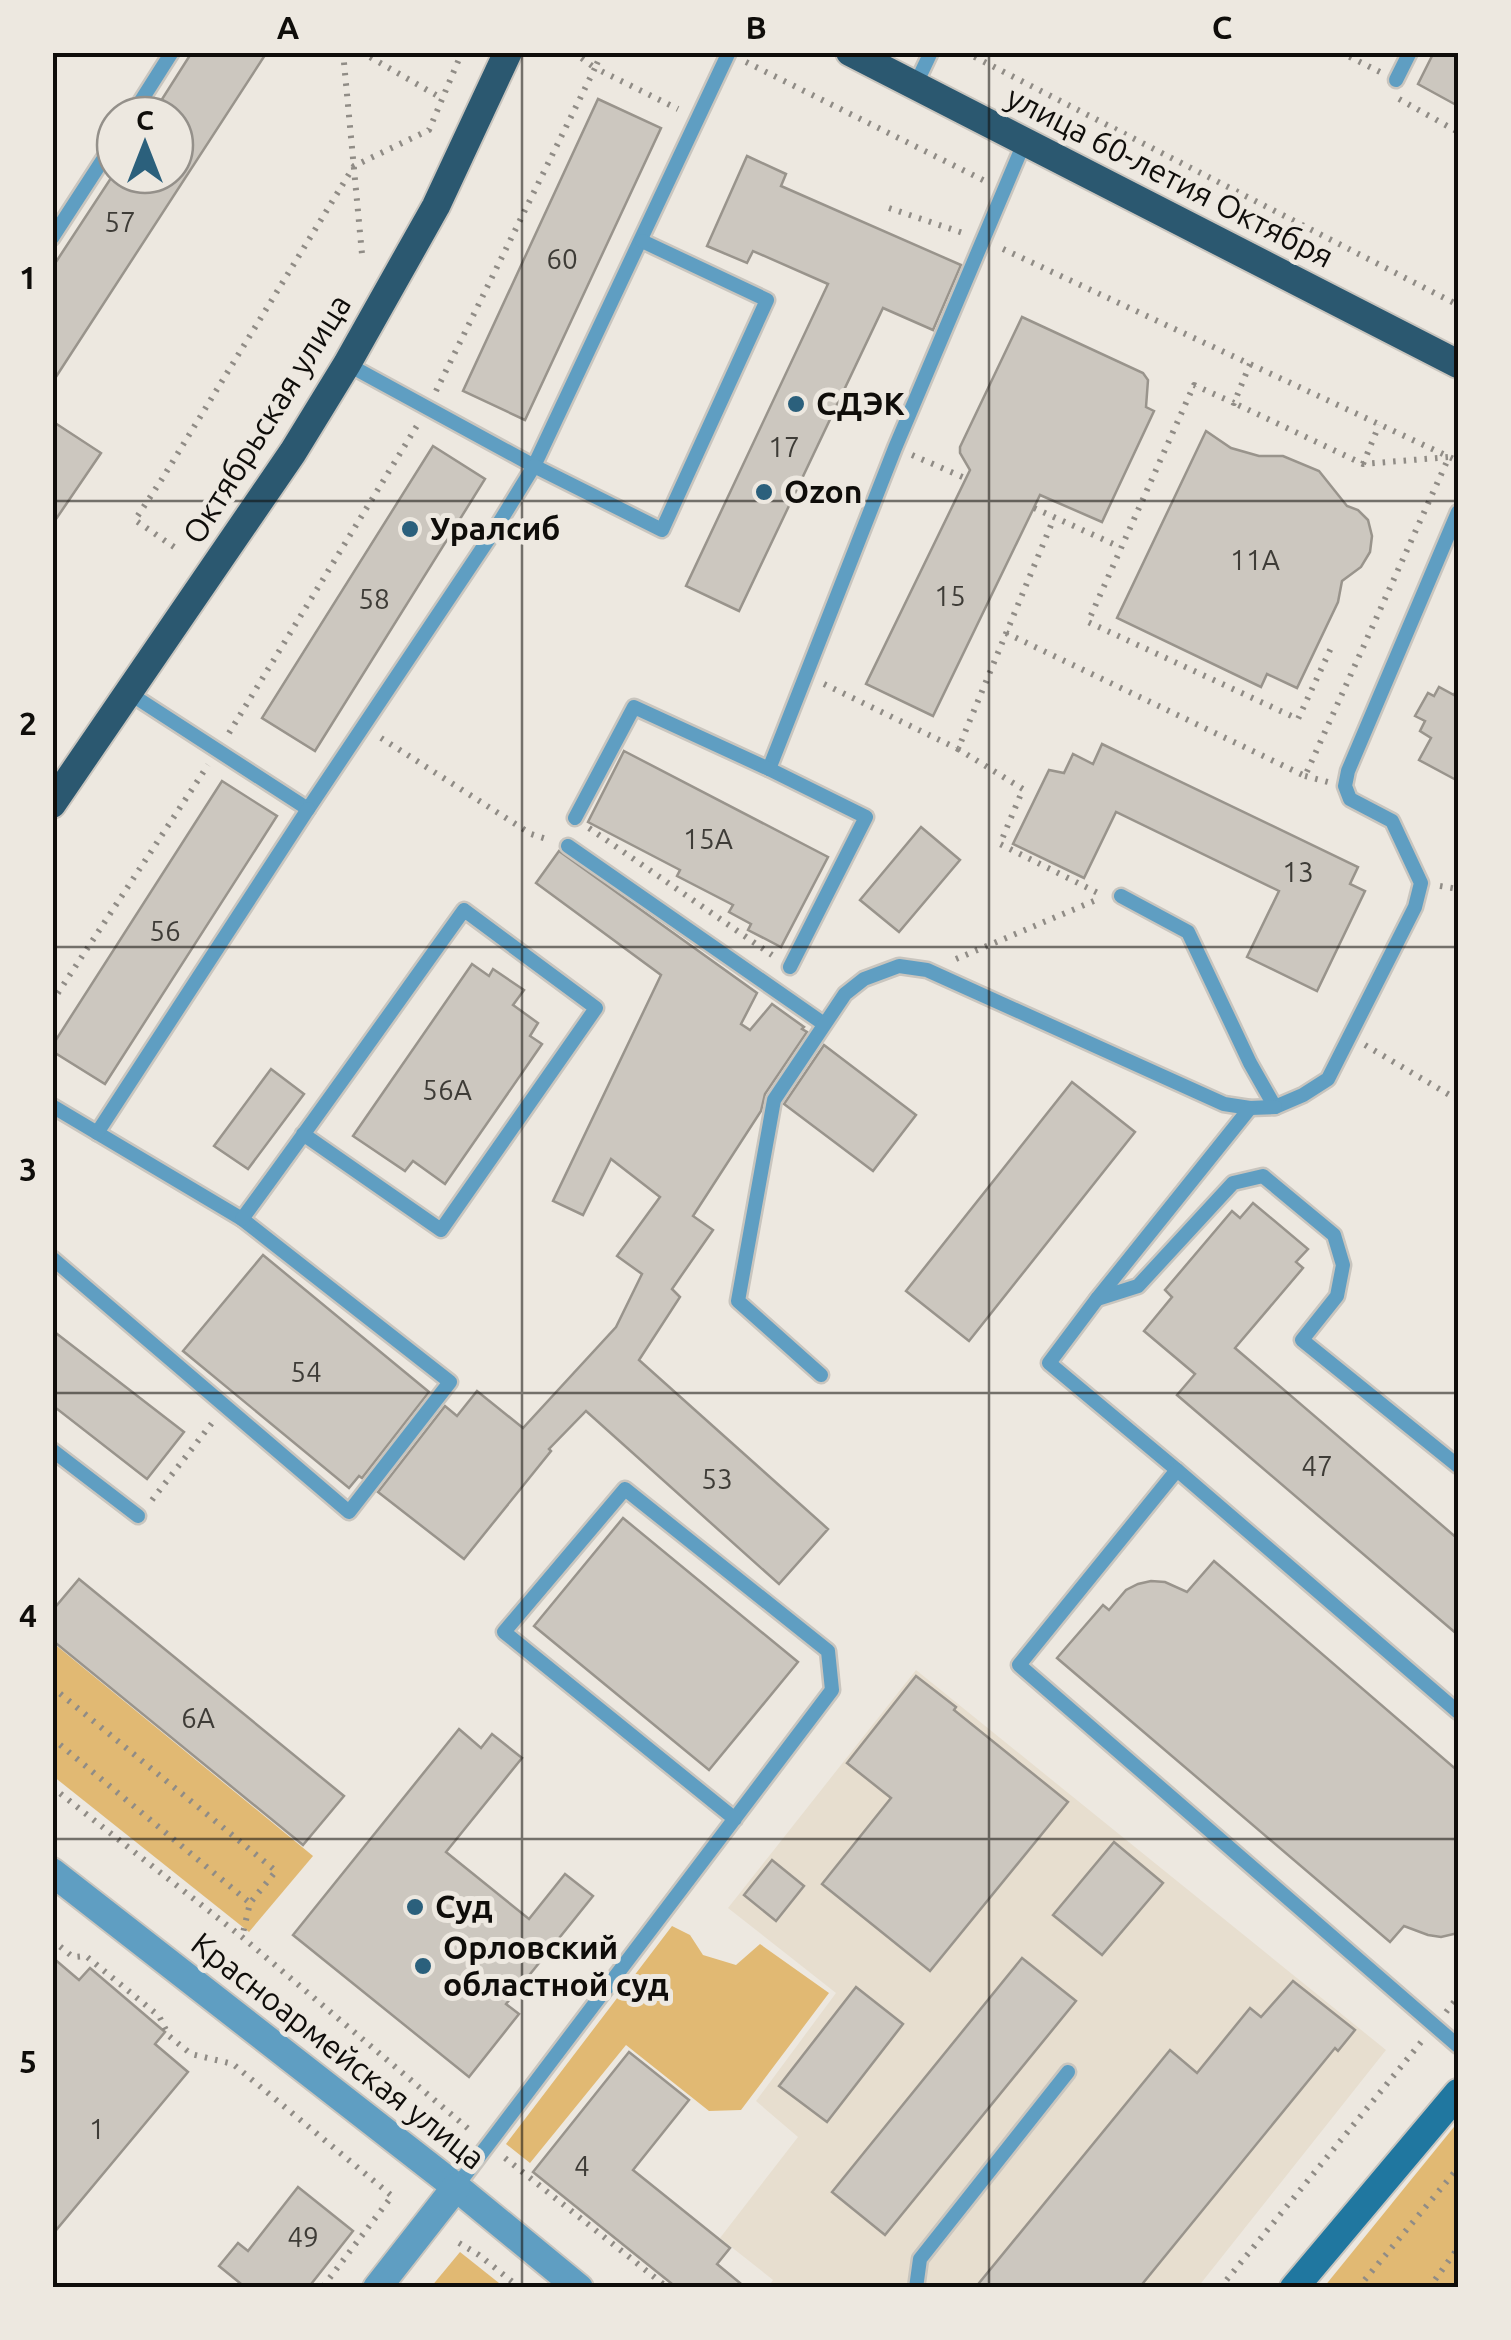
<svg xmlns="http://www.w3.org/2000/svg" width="1511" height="2340" viewBox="0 0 1511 2340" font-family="Ubuntu,sans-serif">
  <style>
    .built { fill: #e7decf }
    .green { fill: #e1b973 }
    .building { fill: #ccc7bf; stroke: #99948c; stroke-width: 2.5 }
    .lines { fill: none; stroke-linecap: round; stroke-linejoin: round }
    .service-casing { stroke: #c9c5be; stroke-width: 19 }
    .tertiary-casing { stroke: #c9c5be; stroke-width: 32 }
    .secondary-casing { stroke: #c9c5be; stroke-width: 32 }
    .primary-casing { stroke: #c9c5be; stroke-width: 32 }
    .path { stroke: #908c86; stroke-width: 6; stroke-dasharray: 2.5 8; stroke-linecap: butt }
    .service { stroke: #5f9ec2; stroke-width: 14 }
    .tertiary { stroke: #5f9ec2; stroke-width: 28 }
    .secondary { stroke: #2077a0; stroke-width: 28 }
    .primary { stroke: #2b5870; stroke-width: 28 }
    .grid { fill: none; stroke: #0f0d0a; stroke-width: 2.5; stroke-opacity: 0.55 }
    .poi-dot { fill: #2b607c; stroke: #ede8e0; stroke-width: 4 }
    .labels { text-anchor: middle; stroke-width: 10; stroke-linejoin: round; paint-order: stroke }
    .number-label { font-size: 28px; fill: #3e3c37 }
    .street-label { font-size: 32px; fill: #0f0d0a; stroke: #ede8e0 }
    .poi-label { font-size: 32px; font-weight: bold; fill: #0f0d0a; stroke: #ede8e0; text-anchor: start }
    .neatline { fill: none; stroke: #0f0d0a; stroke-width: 4 }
    .grid-label { font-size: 32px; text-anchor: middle; font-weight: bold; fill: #0f0d0a }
  </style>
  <rect width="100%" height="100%" fill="#ede8e0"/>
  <!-- built -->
  <polygon class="built" points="916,1670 1386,2050 1198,2287 768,2287 773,2280 720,2238 798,2137 756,2101 836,1993 728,1908"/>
  <!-- green -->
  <g class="green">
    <polygon points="52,1642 313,1856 249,1932 53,1776"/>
    <polygon points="672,1926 690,1935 703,1955 736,1965 760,1944 829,1993 741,2110 709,2111 626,2045 530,2163 506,2144"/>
    <polygon points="1458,2122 1458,2287 1324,2287"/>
    <polygon points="460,2252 504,2287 431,2287"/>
  </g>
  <!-- building -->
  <g class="building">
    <polygon points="192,52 267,52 52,383 52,268 113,175 175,175 175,115 152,115"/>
    <polygon points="1434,52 1458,52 1458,106 1418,84"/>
    <polygon points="598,99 661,128 525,420 463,391"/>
    <polygon points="747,156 786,174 781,186 961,265 933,330 883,308 739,611 686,586 828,284 753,251 747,263 707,246"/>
    <polygon points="1022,317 1143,373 1148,380 1146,407 1154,411 1102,522 1040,495 933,716 866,684 970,470 960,453 960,447"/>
    <polygon points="52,421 101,453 52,525"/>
    <polygon points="1206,431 1231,448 1259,456 1283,456 1319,471 1347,506 1358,510 1368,520 1372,536 1370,552 1361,567 1342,581 1338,602 1297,688 1267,674 1261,687 1117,618"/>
    <polygon points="433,446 485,479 315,751 262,718"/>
    <polygon points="1458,686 1458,781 1419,760 1431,738 1420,731 1425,721 1415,716 1428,693 1434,696 1439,687 1454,695"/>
    <polygon points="1102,744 1358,867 1350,884 1365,891 1317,991 1247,957 1279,891 1116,812 1084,878 1013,844 1049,770 1064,773 1073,754 1093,764"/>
    <polygon points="624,751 828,857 781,947 748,930 751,924 729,912 733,905 677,876 680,870 588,822"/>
    <polygon points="222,781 277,816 105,1084 52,1051 52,1046"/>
    <polygon points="921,827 960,860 899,932 860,900"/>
    <polygon points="559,851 757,993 741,1024 750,1030 772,1004 804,1027 802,1029 807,1032 765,1094 761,1111 693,1216 713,1230 672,1289 680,1297 639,1360 828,1529 779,1584 586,1411 549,1449 551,1451 464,1559 378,1492 445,1406 457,1416 477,1391 523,1428 616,1327 642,1274 617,1256 660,1197 611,1159 583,1215 553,1201 661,975 536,883"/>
    <polygon points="472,964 489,976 493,969 524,990 513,1005 538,1023 530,1036 542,1044 445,1184 413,1161 405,1171 353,1136"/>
    <polygon points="824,1045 916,1115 873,1171 784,1104"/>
    <polygon points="271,1069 304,1094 248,1169 214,1146"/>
    <polygon points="1072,1082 1135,1132 969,1341 906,1291"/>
    <polygon points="1253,1203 1308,1249 1296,1262 1303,1268 1235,1348 1458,1539 1458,1635 1177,1395 1195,1374 1144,1331 1172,1297 1165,1290 1232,1211 1240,1218"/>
    <polygon points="263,1255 429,1392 362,1478 359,1476 349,1488 183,1351"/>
    <polygon points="52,1330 184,1432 147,1479 52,1405"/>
    <polygon points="623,1518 798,1662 709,1770 534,1626"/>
    <polygon points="1214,1561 1458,1771 1458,1933 1441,1937 1428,1935 1404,1926 1390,1942 1057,1658 1103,1605 1109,1610 1126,1590 1138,1584 1151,1581 1165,1582 1187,1592"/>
    <polygon points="79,1579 344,1796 303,1845 52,1640 52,1611"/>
    <polygon points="916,1676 956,1707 954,1710 1068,1802 930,1971 822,1884 891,1798 847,1763"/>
    <polygon points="459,1729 481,1748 492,1734 522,1758 446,1852 529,1919 565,1874 593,1896 506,2004 519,2014 469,2077 293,1935"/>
    <polygon points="1114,1842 1163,1883 1102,1955 1053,1915"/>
    <polygon points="772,1860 804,1886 776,1921 744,1895"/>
    <polygon points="52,1957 79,1980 90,1968 165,2032 155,2044 188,2072 52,2235"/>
    <polygon points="1022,1958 1076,2001 885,2235 832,2192"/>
    <polygon points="1293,1981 1355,2030 1338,2051 1335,2048 1139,2288 975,2288 1170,2050 1197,2073 1250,2008 1261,2017"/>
    <polygon points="856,1987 903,2024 827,2122 779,2086"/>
    <polygon points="629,2052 689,2100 633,2170 730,2248 717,2264 746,2288 677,2288 533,2172"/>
    <polygon points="298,2187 353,2231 308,2288 246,2288 219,2266 238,2243 248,2251"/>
  </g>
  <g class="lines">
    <defs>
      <g id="service">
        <polyline points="1396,80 1410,52"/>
        <polyline points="915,86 931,52"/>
        <polyline points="132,115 172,52"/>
        <polyline points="52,238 115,141"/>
        <polyline points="347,364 534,466 729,52"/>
        <polyline points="129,693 308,809 496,528 534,466 662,530 767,300 642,241"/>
        <polyline points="769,769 895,448 1024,143"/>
        <polyline points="575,818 634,707 769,769 866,817 790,967"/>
        <polyline points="568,846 824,1024"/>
        <polyline points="1121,896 1188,932 1250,1063 1275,1107 1303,1095 1328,1079 1415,907 1421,883 1392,821 1350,799 1345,786 1348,771 1458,512"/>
        <polyline points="52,1106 242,1219 450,1382 349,1512 52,1258"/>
        <polyline points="97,1133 308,809"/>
        <path d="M242,1219C317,1117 390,1013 464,910L596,1008L441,1230L303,1134"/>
        <polyline points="1097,1299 1138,1286 1233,1183 1263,1176 1334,1235 1343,1265 1337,1296 1302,1340 1458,1466"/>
        <polyline points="821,1375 738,1301 774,1100 845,994 864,979 899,966 927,970 1224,1104 1250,1108 1275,1107"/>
        <polyline points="52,1450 138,1516"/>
        <polyline points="1177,1470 1049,1363 1097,1299 1250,1108"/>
        <polyline points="1458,1712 1177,1470 1019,1665 1458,2046"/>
        <polyline points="456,2187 832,1690 828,1651 625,1489 504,1632 735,1819"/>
        <polyline points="916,2288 920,2259 1068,2072"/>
      </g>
      <g id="tertiary">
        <polyline points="52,1872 456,2187 579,2288"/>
        <polyline points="377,2288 456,2187"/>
      </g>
      <polyline id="secondary" points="1294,2288 1458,2093"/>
      <g id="primary">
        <polyline points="850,52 1458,364"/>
        <polyline points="52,804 293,452 347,364 436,206 508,52"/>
      </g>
    </defs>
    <!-- service casing -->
    <use href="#service" class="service-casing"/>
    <!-- tertiary casing -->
    <use href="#tertiary" class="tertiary-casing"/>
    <!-- secondary casing -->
    <use href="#secondary" class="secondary-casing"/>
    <!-- primary casing -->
    <use href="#primary" class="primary-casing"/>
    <!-- path -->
    <g class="path">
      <polyline points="343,52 362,254"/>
      <polyline points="361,52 443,99"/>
      <polyline points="573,52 595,68 602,52"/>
      <polyline points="965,52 1458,305"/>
      <polyline points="1340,52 1380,72"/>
      <polyline points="746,62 985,181"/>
      <polyline points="1399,99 1458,132"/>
      <polyline points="889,208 963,233"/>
      <polyline points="1003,249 1458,461"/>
      <polyline points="1250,364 1234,403 1194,385 1088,622 1298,719 1331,648"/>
      <polyline points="436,391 595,68 678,109"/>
      <polyline points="912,455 965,478"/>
      <polyline points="1363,464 1379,425"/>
      <polyline points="1034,508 1120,547"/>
      <polyline points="174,547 135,520 162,479 354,166 429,130 462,52"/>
      <polyline points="1006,633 1305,776 1449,457 1363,464 1234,403"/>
      <polyline points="824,684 958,749 1054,518"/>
      <polyline points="229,733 418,424"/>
      <polyline points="381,738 531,834 550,840"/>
      <polyline points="958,749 1023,789 1000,844 1100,894"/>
      <polyline points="1305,776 1328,782"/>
      <polyline points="589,828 772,955"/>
      <polyline points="1440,886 1458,889"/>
      <polyline points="956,959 1101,898"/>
      <polyline points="52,1002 208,765"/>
      <polyline points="1365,1045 1458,1100"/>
      <polyline points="152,1500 212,1423"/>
      <polyline points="52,1687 276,1871 250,1903 242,1937"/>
      <polyline points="52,1738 250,1903"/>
      <polyline points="52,1787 242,1937 471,2131"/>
      <polyline points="52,1940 73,1957 86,1956 159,2016 169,2036 191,2054 233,2064 392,2196 322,2288"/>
      <polyline points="1446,2012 1458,1997"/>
      <polyline points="505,2158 668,2288"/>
      <polyline points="459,2243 479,2255 520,2288"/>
      <polyline points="1220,2288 1422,2041"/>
      <polyline points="1358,2288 1458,2168"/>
      <polyline points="1429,2288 1458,2248"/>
    </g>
    <!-- service -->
    <use href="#service" class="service"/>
    <!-- tertiary -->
    <use href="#tertiary" class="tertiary"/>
    <!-- secondary -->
    <use href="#secondary" class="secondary"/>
    <!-- primary -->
    <use href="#primary" class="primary"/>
  </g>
  <!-- grid -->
  <path class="grid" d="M522,52V2288M989,52V2288M52,501H1458M52,947H1458M52,1393H1458M52,1839H1458"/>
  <!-- markers -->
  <g class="poi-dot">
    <circle cx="796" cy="404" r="10"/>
    <circle cx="764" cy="492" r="10"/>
    <circle cx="410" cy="529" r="10"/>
    <circle cx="415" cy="1907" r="10"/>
    <circle cx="423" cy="1966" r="10"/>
  </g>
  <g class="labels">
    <!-- number labels -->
    <g class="number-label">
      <text x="120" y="232">57</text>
      <text x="562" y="269">60</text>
      <text x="784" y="457">17</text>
      <text x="1255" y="570">11А</text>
      <text x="950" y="606">15</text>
      <text x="374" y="609">58</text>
      <text x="708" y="849">15А</text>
      <text x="1298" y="882">13</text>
      <text x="165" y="941">56</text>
      <text x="447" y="1100">56А</text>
      <text x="306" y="1382">54</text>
      <text x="1317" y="1476">47</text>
      <text x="717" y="1489">53</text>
      <text x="198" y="1728">6А</text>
      <text x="97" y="2139">1</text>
      <text x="582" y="2176">4</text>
      <text x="303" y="2247">49</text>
    </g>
    <!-- street labels -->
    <g class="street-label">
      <text transform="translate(1170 177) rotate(27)" y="11">улица 60-летия Октября</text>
      <text transform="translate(267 419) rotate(-58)" y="11">Октябрьская улица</text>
      <text transform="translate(338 2051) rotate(38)" y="11">Красноармейская улица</text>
    </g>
    <!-- poi labels -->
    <g class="poi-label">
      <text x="816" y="415">СДЭК</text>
      <text x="784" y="503">Ozon</text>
      <text x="430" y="540">Уралсиб</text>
      <text x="435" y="1918">Суд</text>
      <text x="443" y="1959">Орловский<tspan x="443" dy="37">областной суд</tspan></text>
    </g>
  </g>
  <!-- border -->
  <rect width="1511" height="2340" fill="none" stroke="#ede8e0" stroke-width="110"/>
  <!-- north arrow -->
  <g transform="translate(145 145)"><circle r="48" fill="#ede8e0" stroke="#94908a" stroke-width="2.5"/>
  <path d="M0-8L18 38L0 25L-18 38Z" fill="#2b607c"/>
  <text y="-15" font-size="28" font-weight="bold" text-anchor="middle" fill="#0f0d0a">С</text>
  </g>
  <rect x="55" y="55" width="1401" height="2230" class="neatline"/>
  <g class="grid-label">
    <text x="288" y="39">A</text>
    <text x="756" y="39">B</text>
    <text x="1222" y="39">C</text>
    <text x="28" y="289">1</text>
    <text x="28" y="735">2</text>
    <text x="28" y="1181">3</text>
    <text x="28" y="1627">4</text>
    <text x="28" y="2073">5</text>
  </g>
</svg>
